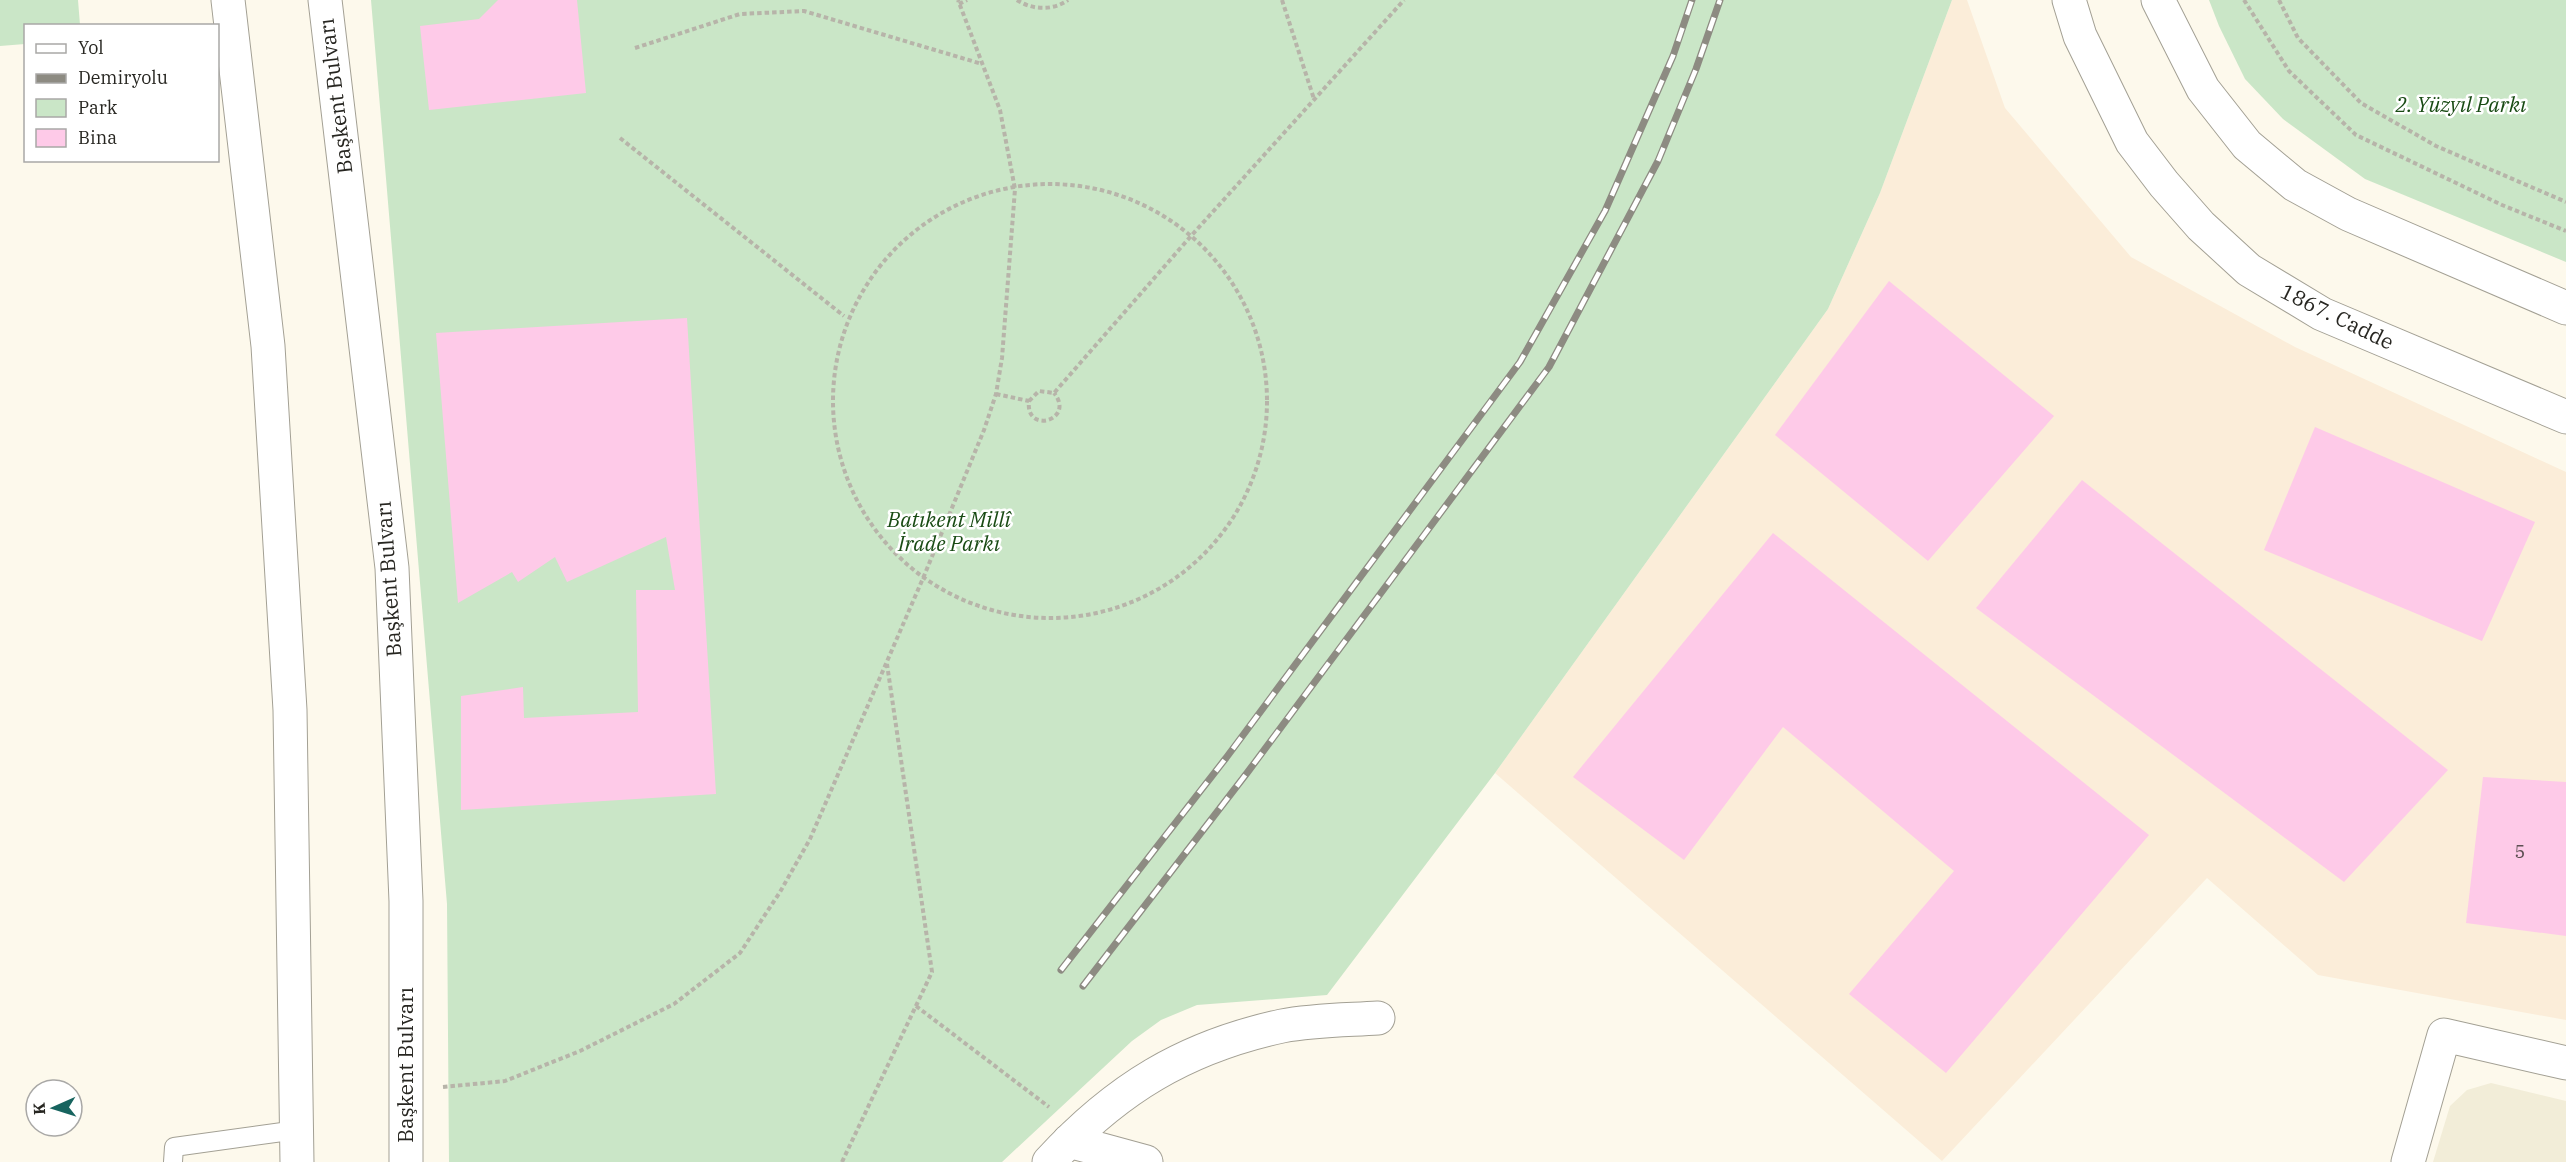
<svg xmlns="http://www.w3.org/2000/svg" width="2566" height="1162" viewBox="0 0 2566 1162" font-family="'IBM Plex Serif',serif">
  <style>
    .built { fill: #f2edd8 }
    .education { fill: #fbedd9 }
    .green { fill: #cae6c7 }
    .building { fill: #fecae8 }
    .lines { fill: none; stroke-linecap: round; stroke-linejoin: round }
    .lane-casing { stroke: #a3a094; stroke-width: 20 }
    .street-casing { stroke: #a3a094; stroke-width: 35 }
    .secondary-casing { stroke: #a3a094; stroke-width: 35 }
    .primary-casing { stroke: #a3a094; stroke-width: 35 }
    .path { stroke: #b7b4a9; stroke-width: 4; stroke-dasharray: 4.5 3; stroke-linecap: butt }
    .lane { stroke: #fff; stroke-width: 18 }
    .street { stroke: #fff; stroke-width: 33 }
    .secondary { stroke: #fff; stroke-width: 33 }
    .primary { stroke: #fff; stroke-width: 33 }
    .rail-casing { stroke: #8d8b82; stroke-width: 7 }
    .rail { stroke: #fff; stroke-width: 4.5; stroke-dasharray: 14; stroke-linecap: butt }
    .labels { text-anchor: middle; stroke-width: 5; stroke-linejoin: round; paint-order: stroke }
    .number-label { font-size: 18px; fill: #5d4f53 }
    .street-label { font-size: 21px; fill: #272621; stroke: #fff }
    .park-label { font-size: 21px; font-style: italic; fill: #194b14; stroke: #fff }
  </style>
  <rect width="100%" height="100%" fill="#fdf9ec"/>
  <!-- built -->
  <polygon class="built" points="2491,1083 2566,1101 2566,1162 2433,1162 2450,1106 2467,1090"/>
  <!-- education -->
  <polygon class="education" points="1952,0 1967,0 2005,108 2131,257 2295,347 2566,472 2566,1020 2318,975 2207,878 1942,1161 1495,773 1828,309 1880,193"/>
  <!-- green -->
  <g class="green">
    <polygon points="0,0 78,0 80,25 26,26 25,44 0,46"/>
    <polygon points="371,0 1952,0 1880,193 1828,309 1495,773 1327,995 1197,1005 1161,1020 1132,1041 1002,1162 449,1162 447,904"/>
    <polygon points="2209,0 2566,0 2566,262 2365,179 2283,119 2245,79 2219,26"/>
  </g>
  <!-- building -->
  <g class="building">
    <polygon points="498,0 577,0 586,93 429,110 420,26 479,19"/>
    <polygon points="1889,281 2054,416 1928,561 1775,435"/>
    <polygon points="687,318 716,794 461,810 461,696 523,687 524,718 638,712 636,590 675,590 666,537 567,582 555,557 518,582 512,572 458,603 436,333"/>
    <polygon points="2315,427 2535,522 2482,641 2264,550"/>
    <polygon points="2082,480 2448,770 2344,882 1976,608"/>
    <polygon points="1773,533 2149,835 1946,1073 1849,994 1954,871 1783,727 1684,860 1573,777"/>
    <polygon points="2483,777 2566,782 2566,936 2466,923"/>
  </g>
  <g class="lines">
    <defs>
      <polyline id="lane" points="173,1162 174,1147 297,1130"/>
      <g id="street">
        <polyline points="1069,1141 1146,1162"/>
        <path d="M1049,1162C1116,1089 1185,1047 1282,1026C1313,1020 1347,1020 1378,1018"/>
        <polyline points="2408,1162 2444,1035 2566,1063"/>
      </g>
      <g id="secondary">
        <polyline points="2069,0 2080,36 2132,142 2164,184 2201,226 2249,270 2322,314 2566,417"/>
        <polyline points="2158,0 2203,89 2247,145 2295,185 2348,214 2566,308"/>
      </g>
      <g id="primary">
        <polyline points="228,0 268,346 290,710 297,1162"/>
        <polyline points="325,0 392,568 406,901 406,1162"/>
      </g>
    </defs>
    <!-- lane casing -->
    <use href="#lane" class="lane-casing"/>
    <!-- street casing -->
    <use href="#street" class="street-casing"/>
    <!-- secondary casing -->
    <use href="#secondary" class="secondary-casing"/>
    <!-- primary casing -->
    <use href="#primary" class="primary-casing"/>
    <!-- path -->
    <g class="path">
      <path d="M1017,0C1032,10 1053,11 1068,0"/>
      <polyline points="1282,0 1314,99"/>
      <polyline points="2244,0 2289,71 2356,135 2502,205 2566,231"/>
      <polyline points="2279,0 2298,38 2361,103 2436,146 2566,202"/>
      <polyline points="959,4 967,0"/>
      <polyline points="635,48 740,14 804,11 982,64"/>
      <polyline points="620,138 844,316"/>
      <circle cx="1050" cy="401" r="217"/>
      <path d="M996,394L1029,401C1025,435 1076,420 1054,393"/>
      <polyline points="1029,401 1039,391 1054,393 1191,236 1404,0"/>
      <polyline points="916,1006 1049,1107"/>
      <polyline points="443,1087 505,1081 580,1051 674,1004 740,953 780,892 810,839 924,576 984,430 996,394 1002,358 1015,189 1000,110 958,0"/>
      <polyline points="842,1162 932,972 887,664"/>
    </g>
    <!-- lane -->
    <use href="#lane" class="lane"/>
    <!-- street -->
    <use href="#street" class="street"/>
    <!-- secondary -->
    <use href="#secondary" class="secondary"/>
    <!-- primary -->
    <use href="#primary" class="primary"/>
    <defs>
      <g id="rail">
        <polyline points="1061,970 1226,758 1520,362 1605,211 1673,56 1692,0"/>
        <polyline points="1083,986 1247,773 1549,367 1658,161 1696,69 1720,0"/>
      </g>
    </defs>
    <!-- rail casing -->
    <use href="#rail" class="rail-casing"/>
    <!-- rail -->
    <use href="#rail" class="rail"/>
  </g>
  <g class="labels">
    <!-- number labels -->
    <g class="number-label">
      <text x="2520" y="858">5</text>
    </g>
    <!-- street labels -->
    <g class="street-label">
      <text transform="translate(336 96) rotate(-97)" y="7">Başkent Bulvarı</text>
      <text transform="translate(2337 317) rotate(26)" y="7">1867. Cadde</text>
      <text transform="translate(389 579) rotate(-94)" y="7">Başkent Bulvarı</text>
      <text transform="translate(406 1065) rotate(-90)" y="7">Başkent Bulvarı</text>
    </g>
    <!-- park labels -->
    <g class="park-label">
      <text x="2461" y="112">2. Yüzyıl Parkı</text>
      <text x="949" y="527">Batıkent Millî<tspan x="949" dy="24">İrade Parkı</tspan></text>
    </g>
  </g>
  <!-- legend -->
  <rect x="24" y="24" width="195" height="138" fill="#ffffff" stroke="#a9a8a6" stroke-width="1.5"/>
  <rect x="36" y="44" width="30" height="9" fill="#ffffff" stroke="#a9a8a6" stroke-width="1.5"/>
  <text x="78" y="54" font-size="18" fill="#272621">Yol</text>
  <rect x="36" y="74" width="30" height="9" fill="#8d8b82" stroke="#a9a8a6" stroke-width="1.5"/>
  <text x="78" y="84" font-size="18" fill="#272621">Demiryolu</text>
  <rect x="36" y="99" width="30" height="18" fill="#cae6c7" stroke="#a9a8a6" stroke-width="1.5"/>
  <text x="78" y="114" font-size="18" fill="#272621">Park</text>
  <rect x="36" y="129" width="30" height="18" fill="#fecae8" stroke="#a9a8a6" stroke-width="1.5"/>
  <text x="78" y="144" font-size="18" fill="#272621">Bina</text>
  <!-- north arrow -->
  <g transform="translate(54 1108) rotate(267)"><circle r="28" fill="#ffffff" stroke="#a9a8a6" stroke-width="1.5"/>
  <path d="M0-4.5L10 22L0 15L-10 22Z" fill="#17645f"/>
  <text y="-9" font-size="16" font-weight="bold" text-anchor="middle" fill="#272621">K</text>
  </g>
</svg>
